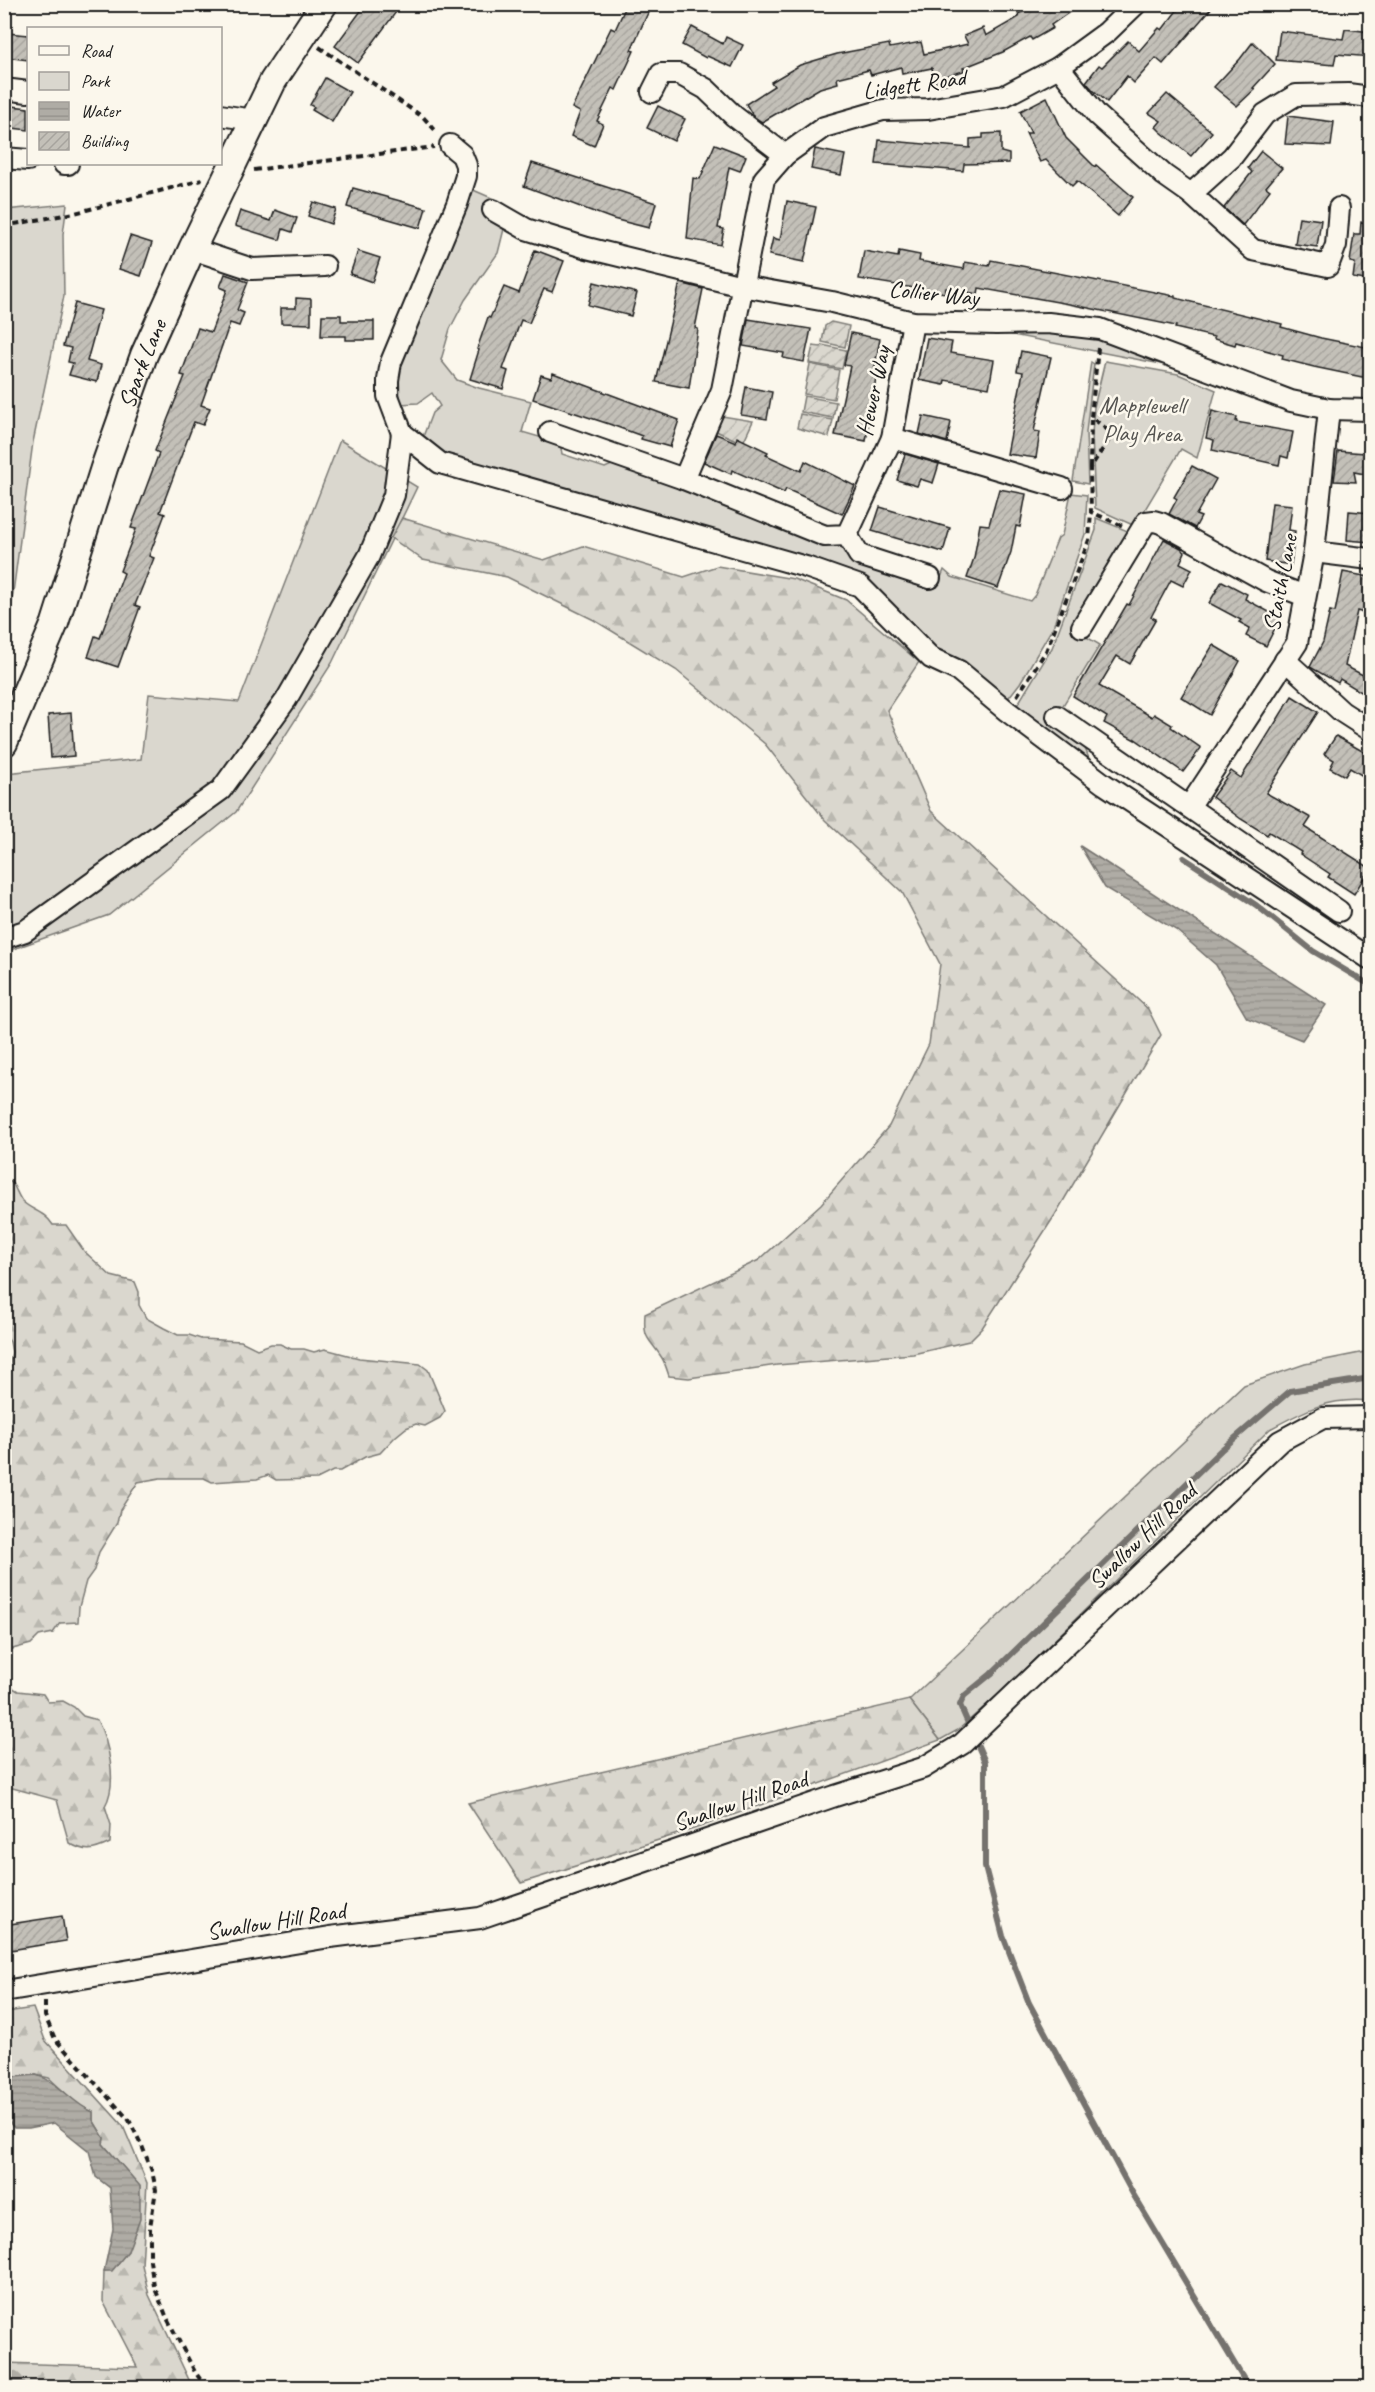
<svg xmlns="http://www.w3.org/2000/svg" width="1375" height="2392" viewBox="0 0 1375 2392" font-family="Caveat,sans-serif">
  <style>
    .green { fill: #dad7ce; stroke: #7b7a75; stroke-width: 1.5 }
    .forest { fill: url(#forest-firs); stroke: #7b7a75; stroke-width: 1.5 }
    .garden { fill: url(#garden-furrows); stroke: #7b7a75; stroke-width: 1.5 }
    .water { fill: url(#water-rules); stroke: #74726e; stroke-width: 1.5 }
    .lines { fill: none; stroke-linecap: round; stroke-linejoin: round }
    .stream { stroke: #74726e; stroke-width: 6 }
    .river { stroke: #afaca5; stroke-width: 36 }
    .building { fill: url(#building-hatch); stroke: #1c1c1c; stroke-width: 1.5 }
    .minor-casing { stroke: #1c1c1c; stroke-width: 24 }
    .major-casing { stroke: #1c1c1c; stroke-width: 30 }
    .path { stroke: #1c1c1c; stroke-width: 4; stroke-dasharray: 6 4.5; stroke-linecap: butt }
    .minor { stroke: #fbf7ec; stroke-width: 20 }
    .major { stroke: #fbf7ec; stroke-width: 26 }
    .labels { text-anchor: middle; stroke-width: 5; stroke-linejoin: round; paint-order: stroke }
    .street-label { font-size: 24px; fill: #1c1c1c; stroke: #fbf7ec }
    .park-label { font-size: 24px; fill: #555451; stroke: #fbf7ec }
  </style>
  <defs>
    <pattern id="forest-firs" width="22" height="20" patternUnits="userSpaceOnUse" patternTransform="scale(1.5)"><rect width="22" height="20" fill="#dad7ce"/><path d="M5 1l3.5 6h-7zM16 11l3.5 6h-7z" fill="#bab8b0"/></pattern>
    <pattern id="garden-furrows" width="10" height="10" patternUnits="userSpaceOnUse" patternTransform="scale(1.5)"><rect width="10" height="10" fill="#dad7ce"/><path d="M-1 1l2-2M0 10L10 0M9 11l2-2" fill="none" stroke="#bab8b0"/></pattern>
    <pattern id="water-rules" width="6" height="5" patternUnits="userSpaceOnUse" patternTransform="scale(1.5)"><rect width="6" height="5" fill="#afaca5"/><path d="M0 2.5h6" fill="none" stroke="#96938d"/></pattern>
    <pattern id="building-hatch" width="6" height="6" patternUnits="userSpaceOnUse" patternTransform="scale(1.5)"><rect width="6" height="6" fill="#c3c0b8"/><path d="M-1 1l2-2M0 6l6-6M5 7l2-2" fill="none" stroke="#a7a49e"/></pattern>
  </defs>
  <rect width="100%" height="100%" fill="#fbf7ec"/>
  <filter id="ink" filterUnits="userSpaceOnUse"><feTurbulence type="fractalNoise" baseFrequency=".0167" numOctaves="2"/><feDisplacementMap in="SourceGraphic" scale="12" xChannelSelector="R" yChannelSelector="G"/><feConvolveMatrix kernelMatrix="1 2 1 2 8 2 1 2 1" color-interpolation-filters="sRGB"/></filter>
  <g filter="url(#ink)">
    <!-- green -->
    <g class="green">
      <polygon points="471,189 494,199 490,216 504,229 498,253 465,300 450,329 441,360 457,380 479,388 531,401 522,432 560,443 562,454 605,468 616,463 687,487 696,496 836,543 856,560 937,587 944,570 952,577 1030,601 1035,595 1058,538 1062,535 1071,493 1087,495 1085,534 1053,627 1020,683 1006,701 930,653 862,581 446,457 421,442 432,413 440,406 432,393 418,403 400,404 399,369 413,327"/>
      <polygon points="67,204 63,234 64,296 33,442 5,653 5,210"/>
      <path d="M1015,331C1037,332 1059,332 1081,334C1108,337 1137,350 1161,364L1003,333Z"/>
      <polygon points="1105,361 1178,374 1216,390 1197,458 1181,449 1135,526 1095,508 1092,434 1094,407"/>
      <polygon points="1091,362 1094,364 1086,432 1088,484 1073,481"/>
      <polygon points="340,440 417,487 332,663 236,812 109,915 5,952 4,778 6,773 141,759 149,694 239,702"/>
      <polygon points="1096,518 1135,534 1078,632 1100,645 1057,715 1079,733 1090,761 1016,707 1052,648 1096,530"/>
      <path d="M1370,1351V1401C1329,1397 1305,1410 1270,1429L1001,1692L958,1730L940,1740L909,1700L1244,1385L1305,1364Z"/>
    </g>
    <!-- forest -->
    <g class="forest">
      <path d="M402,518L544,560L583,546L684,577L717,566L794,579L846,600L919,662L887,710L931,811L1148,1009L1161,1035L1055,1215L982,1328L969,1341L913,1354L777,1365L689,1378L669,1376C667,1370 665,1363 662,1358C649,1337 643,1341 645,1314L759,1260L821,1204L889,1126L929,1044L940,964L902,892L825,820L765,744L676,670L594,620L507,577L423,560L391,538Z"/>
      <path d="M5,1178C15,1182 16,1193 22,1201C32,1211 44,1211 53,1225H66L84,1251L111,1276L135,1282L139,1292V1305L146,1318L164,1328L178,1335H189L201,1339L241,1341L257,1349L271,1344H280L291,1349H304L314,1352L325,1349L359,1358L420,1364L428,1370L445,1411L440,1418L425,1426L416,1424L406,1428L395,1437L380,1453L365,1457L340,1471H333L317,1479L276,1480L268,1475L257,1479L212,1482L204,1478H160L138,1482L120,1510L117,1523L99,1552L94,1570L86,1581L79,1607L78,1622L60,1623L53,1633L39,1636L31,1644L5,1651L4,1399L12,1352L10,1342L4,1333Z"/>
      <path d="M5,1683L18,1691L43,1694L48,1702L63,1701L74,1707L83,1716L97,1720C109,1742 118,1783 105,1806L111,1825L110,1843C93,1851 86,1853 69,1843L57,1800L5,1786Z"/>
      <polygon points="909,1700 940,1740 697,1828 521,1883 468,1803"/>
      <polygon points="33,2008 45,2040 123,2126 147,2183 142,2265 149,2295 190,2382 178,2384 181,2388 5,2387 4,2363 137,2367 103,2301 104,2271 112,2270 128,2251 140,2187 103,2144 104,2138 93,2120 93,2112 78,2105 49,2078 36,2075 14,2077 5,2087 4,2022 7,2012"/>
    </g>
    <!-- garden -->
    <g class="garden">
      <polygon points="831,322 849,326 845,347 822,342 825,326"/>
      <polygon points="822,345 846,350 842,369 809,363 813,346 821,347"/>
      <polygon points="810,364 839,370 834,399 804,394"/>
      <polygon points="804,396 836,402 833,418 801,412"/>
      <polygon points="800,414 833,420 829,437 797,428"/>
      <polygon points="722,416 753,421 739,451 733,449 736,440 716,431"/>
    </g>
    <!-- water -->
    <g class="water">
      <polygon points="1080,846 1326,1005 1302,1040 1247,1018 1216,965 1176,930 1105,888"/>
      <path d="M36,2075C59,2081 71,2103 93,2112V2120L104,2138L103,2144L140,2186V2219L128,2251L112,2271H104L113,2229L110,2188L96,2177L89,2151L54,2123L29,2128H14L5,2117V2087L14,2077Z"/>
    </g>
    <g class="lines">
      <!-- stream -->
      <g class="stream">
        <polyline points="1184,858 1256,905 1313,951 1370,985"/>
        <polyline points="1249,2388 1133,2194 1029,2003 1003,1936 985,1867 985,1762 960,1705 964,1696 991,1674 1221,1450 1290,1391 1370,1378"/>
      </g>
      <!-- river -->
      <polyline class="river" points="4,2387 8,2388"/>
    </g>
    <!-- building -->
    <g class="building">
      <polygon points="366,4 386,4 396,12 358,63 335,46"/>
      <polygon points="627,4 652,4 631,50 634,51 616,90 613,88 597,121 603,124 594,146 571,136 580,112 572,108 611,28 615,30"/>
      <polygon points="1035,4 1081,4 1051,25 1053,28 1032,40 1030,37 1003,52 963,68 964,71 948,75 950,83 936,86 932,68 902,74 901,67 871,75 869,70 837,78 838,83 820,88 762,122 753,116 746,104 774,86 771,82 800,65 837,54 889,44 890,48 921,42 924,54 968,44 964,36 983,28 986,36 1019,17 1018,14"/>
      <polygon points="1182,4 1215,4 1163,64 1156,58 1134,83 1127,76 1107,102 1093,90 1086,82 1099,65 1102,67 1128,41 1139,51 1159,28 1162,30"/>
      <polygon points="692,27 723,44 726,37 743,45 732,67 707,56 706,58 682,45"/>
      <polygon points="1345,29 1371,32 1371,57 1336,54 1334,65 1276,60 1280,31 1343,39"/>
      <polygon points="7,33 28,35 28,60 5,57"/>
      <polygon points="1253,42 1275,64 1253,88 1255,89 1237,106 1214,87 1240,59"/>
      <polygon points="325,78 350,92 332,122 312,110 314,107 310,105"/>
      <polygon points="1167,94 1212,132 1191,156 1161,132 1156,127 1161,121 1149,113"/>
      <polygon points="1047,97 1066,138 1095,167 1096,165 1133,197 1118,216 1077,181 1072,186 1046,160 1040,162 1026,133 1031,133 1020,111"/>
      <polygon points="4,105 28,108 28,130 4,127"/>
      <polygon points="658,106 685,119 674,141 647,128"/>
      <polygon points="1288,116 1334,122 1331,146 1285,144"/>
      <polygon points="1001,133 1001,152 1009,154 1009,163 964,164 963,171 876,164 879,140 970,148 970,139 983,138 983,134"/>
      <polygon points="715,144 746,156 740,171 729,167 718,228 724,229 721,245 687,239 693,178 700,179"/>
      <polygon points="815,149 845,155 841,175 811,169"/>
      <polygon points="1261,151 1282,168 1266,187 1270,190 1243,225 1224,208 1252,172 1248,168"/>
      <polygon points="532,163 656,203 649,228 613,219 524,186"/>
      <polygon points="353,188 426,208 420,228 347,207"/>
      <polygon points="787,201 816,207 804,262 769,255 773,238 780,240"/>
      <polygon points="313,202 336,209 331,224 308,216"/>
      <polygon points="275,210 297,218 292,232 283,229 280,240 235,226 240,211 271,221"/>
      <polygon points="1299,217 1321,220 1317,247 1295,244"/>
      <polygon points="1361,222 1371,223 1371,281 1353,278 1355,263 1350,262 1354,234 1360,234"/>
      <polygon points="130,236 152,243 141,276 119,269"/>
      <polygon points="535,250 564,261 552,292 544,289 529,323 521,320 503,369 508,371 503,389 470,379 479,350 477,349 488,317 490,318 504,287 519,293"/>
      <polygon points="358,251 380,258 372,282 350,274"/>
      <polygon points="864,251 898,257 899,251 920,255 919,261 964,269 965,262 989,266 991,260 1175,296 1175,298 1282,324 1281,327 1321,338 1371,348 1371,376 1362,377 1314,367 1282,359 1283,355 1236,342 1235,345 1214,339 1214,337 1175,328 1176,326 1069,304 979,288 978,294 946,288 945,293 859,279"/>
      <polygon points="225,274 248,282 237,310 244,313 239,326 230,323 201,405 210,408 203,425 194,422 160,512 165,514 149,556 154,558 135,605 140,607 118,667 88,657 95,636 100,638 124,573 120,571 136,529 131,528 159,453 155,451 185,376 181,375 198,328 211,332 227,290 220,287"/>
      <polygon points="594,282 637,293 631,316 588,305"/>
      <polygon points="680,283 703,289 695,328 698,329 689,388 656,382"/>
      <polygon points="296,298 311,299 311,324 281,323 281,308 296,308"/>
      <polygon points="75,303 101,310 87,361 101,365 97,382 69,375 73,363 68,362 71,348 63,346"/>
      <polygon points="322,315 341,315 341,321 374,321 374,340 346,340 346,336 321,336"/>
      <polygon points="748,319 811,329 804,362 783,358 784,353 743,346"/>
      <polygon points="851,333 880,339 873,376 876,377 866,441 835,435 850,366 844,365"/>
      <polygon points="927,338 952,342 950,353 994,360 989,388 945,380 944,385 919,380"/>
      <polygon points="1021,351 1051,357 1034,431 1040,432 1036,458 1007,454 1023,372 1017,371"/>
      <polygon points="553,373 679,420 670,447 641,439 642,436 609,424 533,399 541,375 551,378"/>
      <polygon points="746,387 772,392 767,419 741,415"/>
      <polygon points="1212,411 1237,417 1236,422 1293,432 1288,458 1281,456 1279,465 1212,450 1214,440 1206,438"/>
      <polygon points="923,416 951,422 947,442 919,434"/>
      <polygon points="716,434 736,442 737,437 768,452 766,455 801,471 805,461 855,486 842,514 786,489 784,493 732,470 731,474 704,462"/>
      <polygon points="1338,451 1365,453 1365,474 1354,472 1356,482 1334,481"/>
      <polygon points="905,454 939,464 933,483 920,479 917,486 897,480"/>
      <polygon points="1192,466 1216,479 1196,515 1201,517 1195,528 1169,514 1177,499 1174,497"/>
      <polygon points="999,489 1026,494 1020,527 1016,526 1011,552 998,588 967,578 974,558 980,524 989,525"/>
      <polygon points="1272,503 1292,505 1289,530 1295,531 1291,565 1265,561"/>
      <polygon points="880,507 950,528 943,552 872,531"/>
      <polygon points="1349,511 1371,513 1370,542 1347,540"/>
      <polygon points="1164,539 1183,549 1182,550 1185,552 1180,563 1192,569 1183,586 1171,580 1151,617 1156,619 1130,664 1117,656 1099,686 1152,717 1154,714 1172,725 1171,727 1201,748 1183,772 1135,739 1135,740 1104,723 1107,717 1073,696 1127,604 1129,605"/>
      <polygon points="1343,572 1370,577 1364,613 1357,611 1345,666 1371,679 1371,698 1340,679 1338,683 1310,667 1323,642 1330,611 1335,612"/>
      <polygon points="1222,581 1247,594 1245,599 1280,618 1266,646 1246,636 1250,628 1239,622 1241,620 1209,603"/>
      <polygon points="1213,645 1240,661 1210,715 1181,697"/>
      <polygon points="1292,696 1318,712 1266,793 1311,818 1305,827 1370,868 1354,894 1328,877 1330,874 1300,854 1301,852 1269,832 1267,835 1241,819 1212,797 1231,771 1241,778"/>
      <polygon points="71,713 74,756 51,758 48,715"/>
      <polygon points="1336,736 1371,756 1371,781 1350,768 1345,776 1330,768 1334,760 1324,754"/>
      <polygon points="62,1916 66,1941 4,1951 4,1925"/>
    </g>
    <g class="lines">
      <defs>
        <g id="minor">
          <polyline points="1059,67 1097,115 1164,175 1191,194 1232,157 1265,114 1296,95 1348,94 1370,97"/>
          <polyline points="4,89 28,92"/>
          <polyline points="652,92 661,74 679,74 706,89 734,116 785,155"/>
          <polyline points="220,115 254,120"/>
          <polyline points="450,145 462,155 466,165 466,176 457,204 391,362 388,380 388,396 402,433 440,463 806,567 860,586 931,658 959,671 1007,711 1104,784 1370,959"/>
          <polyline points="4,158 28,160"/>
          <polyline points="64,164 68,164"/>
          <polyline points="1191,194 1253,250 1328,266 1336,245 1339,208"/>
          <polyline points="493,210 526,229 587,248 742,286 832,302 913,322 996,324 1048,323 1100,329 1291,401 1329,409 1370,410"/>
          <polyline points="192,249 252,269 325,266"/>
          <polyline points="550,432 684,479 825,536 847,535 892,438 913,322"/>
          <polyline points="892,438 1062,488"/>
          <polyline points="684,479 722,390 764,179 785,155 824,127 883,110 928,109 1004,96 1059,67 1107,32 1136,4"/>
          <polyline points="847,535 859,555 930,578"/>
          <polyline points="1314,552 1370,559"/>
          <polyline points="1082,627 1146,522 1154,521 1161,523 1266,581 1305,596"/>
          <polyline points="1285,660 1342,712 1370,730"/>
          <polyline points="1057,716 1339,911"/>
          <polyline points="1189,807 1297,643 1314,552 1329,409"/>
          <polyline points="4,938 25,931 221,790 286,700 369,556 394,495 402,433"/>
          <polyline points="4,1991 330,1937 480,1918 835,1796 923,1768 962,1744 1280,1441 1323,1418 1370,1417"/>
        </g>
        <g id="major">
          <path id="s1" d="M4,743L55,623L104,468L144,355L192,249L273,81L324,4"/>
        </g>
      </defs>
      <!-- minor casing -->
      <use href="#minor" class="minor-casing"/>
      <!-- major casing -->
      <use href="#major" class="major-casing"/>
      <!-- path -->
      <g class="path">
        <polyline points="319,47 423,117 437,132"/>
        <polyline points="254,170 434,147"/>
        <polyline points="4,226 75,213 202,180"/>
        <polyline points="1098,348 1091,417 1113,434 1090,468 1091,512 1123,526"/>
        <polyline points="1090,468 1091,418"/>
        <polyline points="1017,696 1046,651 1057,623 1089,540 1091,512"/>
        <polyline points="45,2002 45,2016 55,2039 129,2120 142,2146 152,2171 156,2190 150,2227 150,2261 154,2286 167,2318 195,2372 200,2379 221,2388"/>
      </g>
      <!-- minor -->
      <use href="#minor" class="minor"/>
      <!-- major -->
      <use href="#major" class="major"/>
    </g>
  </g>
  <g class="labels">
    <!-- street labels -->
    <g class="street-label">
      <text transform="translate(914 84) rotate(-8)" y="8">Lidgett Road</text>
      <text transform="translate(934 293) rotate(6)" y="8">Collier Way</text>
      <text dy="8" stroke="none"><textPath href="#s1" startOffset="404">Spark Lane</textPath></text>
      <text transform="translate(873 391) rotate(-78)" y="8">Hewer Way</text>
      <text transform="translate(1280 583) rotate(-79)" y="8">Staith Lane</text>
      <text transform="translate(1142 1536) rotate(-44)" y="8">Swallow Hill Road</text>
      <text transform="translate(740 1801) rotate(-19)" y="8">Swallow Hill Road</text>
      <text transform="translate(276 1921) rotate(-9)" y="8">Swallow Hill Road</text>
    </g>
    <!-- park labels -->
    <g class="park-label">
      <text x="1142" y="413">Mapplewell<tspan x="1142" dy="28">Play Area</tspan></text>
    </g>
  </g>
  <!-- margin -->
  <rect width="1375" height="2392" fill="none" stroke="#fbf7ec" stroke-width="24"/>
  <rect x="12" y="12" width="1351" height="2368" fill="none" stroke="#1c1c1c" stroke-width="2" filter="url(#ink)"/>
  <!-- legend -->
  <rect x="27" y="27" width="195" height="138" fill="#fbf7ec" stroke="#a29f99" stroke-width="1.5"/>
  <rect x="39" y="46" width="30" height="9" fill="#fbf7ec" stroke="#a29f99" stroke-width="1.5"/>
  <text x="81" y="57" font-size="18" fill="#1c1c1c">Road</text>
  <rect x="39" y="72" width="30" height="18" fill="#dad7ce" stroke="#a29f99" stroke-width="1.5"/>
  <text x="81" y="87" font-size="18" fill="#1c1c1c">Park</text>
  <rect x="39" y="102" width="30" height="18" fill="url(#water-rules)" stroke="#a29f99" stroke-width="1.5"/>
  <text x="81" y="117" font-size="18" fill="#1c1c1c">Water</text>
  <rect x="39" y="132" width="30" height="18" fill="url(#building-hatch)" stroke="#a29f99" stroke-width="1.5"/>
  <text x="81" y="147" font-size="18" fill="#1c1c1c">Building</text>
</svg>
